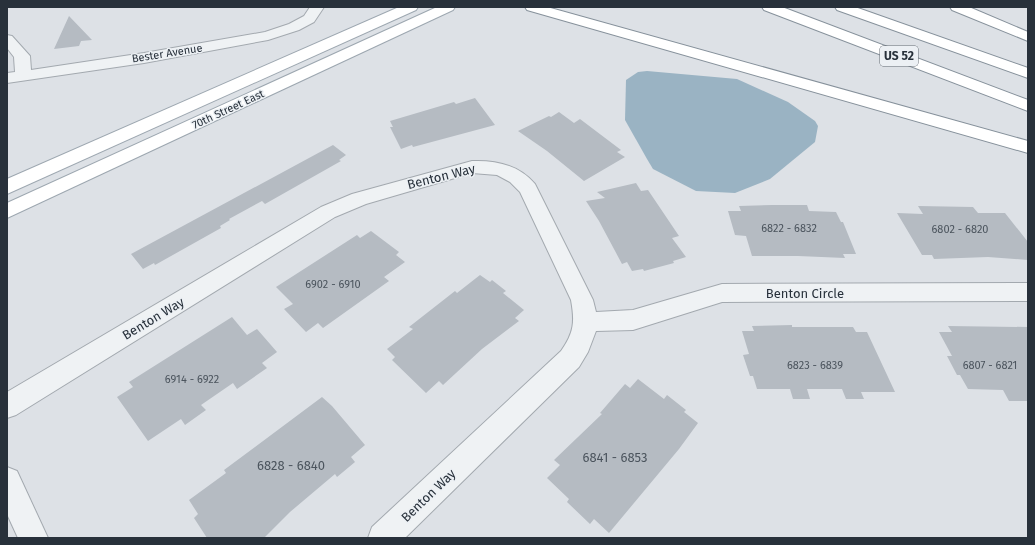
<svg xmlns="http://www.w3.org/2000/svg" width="1035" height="545" viewBox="0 0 1035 545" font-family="'Fira Sans',sans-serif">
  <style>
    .water { fill: #9ab3c3 }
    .building { fill: #b5bbc2 }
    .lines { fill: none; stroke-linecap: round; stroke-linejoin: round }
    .minor-casing { stroke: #a3a9af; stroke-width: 2 }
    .major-casing { stroke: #9da7b0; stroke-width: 2 }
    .highway-casing { stroke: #86919b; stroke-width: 2 }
    .minor { fill: #eff2f4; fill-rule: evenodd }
    .major { fill: #fff; fill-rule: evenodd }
    .highway { fill: #fff; fill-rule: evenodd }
    .labels { text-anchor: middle; stroke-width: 3; stroke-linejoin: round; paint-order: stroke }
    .far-street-label { font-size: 11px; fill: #28313b; stroke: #ecf0f4 }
    .number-label { font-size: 11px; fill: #4b545d }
    .shield { fill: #ecf0f4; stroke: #636a72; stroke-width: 1 }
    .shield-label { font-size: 12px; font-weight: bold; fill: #28313b }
    .street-label { font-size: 13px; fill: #28313b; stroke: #ecf0f4 }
    .near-number-label { font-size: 13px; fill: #4b545d }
  </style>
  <rect width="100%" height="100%" fill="#dde1e6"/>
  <!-- water -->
  <polygon class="water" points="647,71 737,79 788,102 815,121 818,126 815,142 770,179 735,193 696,191 653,169 647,159 625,120 626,80 638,72"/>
  <!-- building -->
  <g class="building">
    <polygon points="69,16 92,40 81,41 79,46 54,49"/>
    <polygon points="475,98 495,125 413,147 412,145 401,149 390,127 393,127 390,121 454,102 456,104"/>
    <polygon points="559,112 574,123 580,119 621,150 617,152 625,157 584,181 547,151 518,131 549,116 551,117"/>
    <polygon points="333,145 346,155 339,160 341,161 265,204 262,201 229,219 230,220 220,226 221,228 155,265 154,263 143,269 131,254"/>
    <polygon points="636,183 641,191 648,190 679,236 672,238 686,257 673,261 674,263 644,271 643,269 632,271 627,262 622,264 599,221 586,201 605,198 597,192"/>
    <polygon points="772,205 807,205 809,211 836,212 841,222 843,222 856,254 843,254 845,258 798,256 752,256 746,236 735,235 728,211 741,211 739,206"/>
    <polygon points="918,206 973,207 978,213 1005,213 1028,242 1028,260 988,257 934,259 932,255 922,255 897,213 923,214"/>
    <polygon points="371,231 399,252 396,255 405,262 384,277 389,281 323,328 318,323 306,332 284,309 293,304 276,287 357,235 360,238"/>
    <polygon points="480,275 490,282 492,280 506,291 503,293 524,310 515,318 519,321 482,349 443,385 439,381 426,393 392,360 395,357 387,349 413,329 409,327 455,291 457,293"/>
    <polygon points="232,317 247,335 257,329 277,352 262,363 267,368 237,389 233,383 201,405 206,410 185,425 181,419 148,441 117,397 133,387 129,382"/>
    <polygon points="792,325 792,327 853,327 856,332 867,332 895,392 861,392 864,399 846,399 842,389 807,389 810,399 793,399 790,389 757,389 753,376 750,376 743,355 749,354 742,331 754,331 752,326"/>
    <polygon points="948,326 1028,327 1028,401 1009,401 1003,390 968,389 960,375 957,375 947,356 952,356 939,332 952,332"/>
    <polygon points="638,379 664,399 667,395 686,410 684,412 698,423 679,449 609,533 594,519 590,524 567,502 569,499 547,478 560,465 554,460 602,414 600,413 625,384 630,388"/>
    <polygon points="322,397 332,406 365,445 351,457 355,462 337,477 335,474 290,512 264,538 207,538 194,518 198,514 189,500 226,473 224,470"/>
  </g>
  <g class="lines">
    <defs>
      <g id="minor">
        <polygon points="310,7 324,7 314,22 299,30 268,40 144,63 7,83 7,73 15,72 14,57 7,48 7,35 12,36 30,56 31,70 144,53 265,32 289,24 304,16"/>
        <path d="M472,161C496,160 519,165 535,184L593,300L596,312L633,310L722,284L1028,283V301L722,302L633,330L596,331L588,352L579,367L405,538H368L372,527L561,351C574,333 575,322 571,300L520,192L510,182L497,175L472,173L366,204L335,217L16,415L7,418V392L321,207L352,194Z"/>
        <polygon points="7,467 17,471 48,538 18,538 7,514"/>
      </g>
      <g id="major">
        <polygon points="399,7 418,7 416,10 7,194 7,179"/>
        <polygon points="437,7 455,7 453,10 7,218 7,203"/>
      </g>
      <g id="highway">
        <polygon points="525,7 547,7 1028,141 1028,153 527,10"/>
        <polygon points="762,7 782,7 1028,100 1028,111 764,10"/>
        <polygon points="835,7 855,7 1028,68 1028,78 837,10"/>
        <polygon points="950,7 969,7 1028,32 1028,41 952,10"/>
      </g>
    </defs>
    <!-- minor casing -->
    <use href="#minor" class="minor-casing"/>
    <!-- major casing -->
    <use href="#major" class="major-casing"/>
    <!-- highway casing -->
    <use href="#highway" class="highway-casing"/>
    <!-- minor -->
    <use href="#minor" class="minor"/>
    <!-- major -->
    <use href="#major" class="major"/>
    <!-- highway -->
    <use href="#highway" class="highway"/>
  </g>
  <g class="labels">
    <!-- far-street labels -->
    <g class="far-street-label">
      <text transform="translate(167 53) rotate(-9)" y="4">Bester Avenue</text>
      <text transform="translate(228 109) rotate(-25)" y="4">70th Street East</text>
    </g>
    <!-- number labels -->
    <g class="number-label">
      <text x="789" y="232">6822 - 6832</text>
      <text x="960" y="233">6802 - 6820</text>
      <text x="333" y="288">6902 - 6910</text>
      <text x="815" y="369">6823 - 6839</text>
      <text x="990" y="369">6807 - 6821</text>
      <text x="192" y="383">6914 - 6922</text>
    </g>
    <!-- shield labels -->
    <rect class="shield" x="880" y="46" width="38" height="20" rx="3"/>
    <g class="shield-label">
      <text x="899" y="60">US 52</text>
    </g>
    <!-- street labels -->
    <g class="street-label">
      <text transform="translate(441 176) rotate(-14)" y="5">Benton Way</text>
      <text x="805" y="298">Benton Circle</text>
      <text transform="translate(153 318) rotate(-31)" y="5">Benton Way</text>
      <text transform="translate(428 495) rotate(-44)" y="5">Benton Way</text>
    </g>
    <!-- near-number labels -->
    <g class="near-number-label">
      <text x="615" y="462">6841 - 6853</text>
      <text x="291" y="470">6828 - 6840</text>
    </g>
  </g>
  <!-- border -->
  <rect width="1035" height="545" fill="none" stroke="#28313b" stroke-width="16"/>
</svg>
